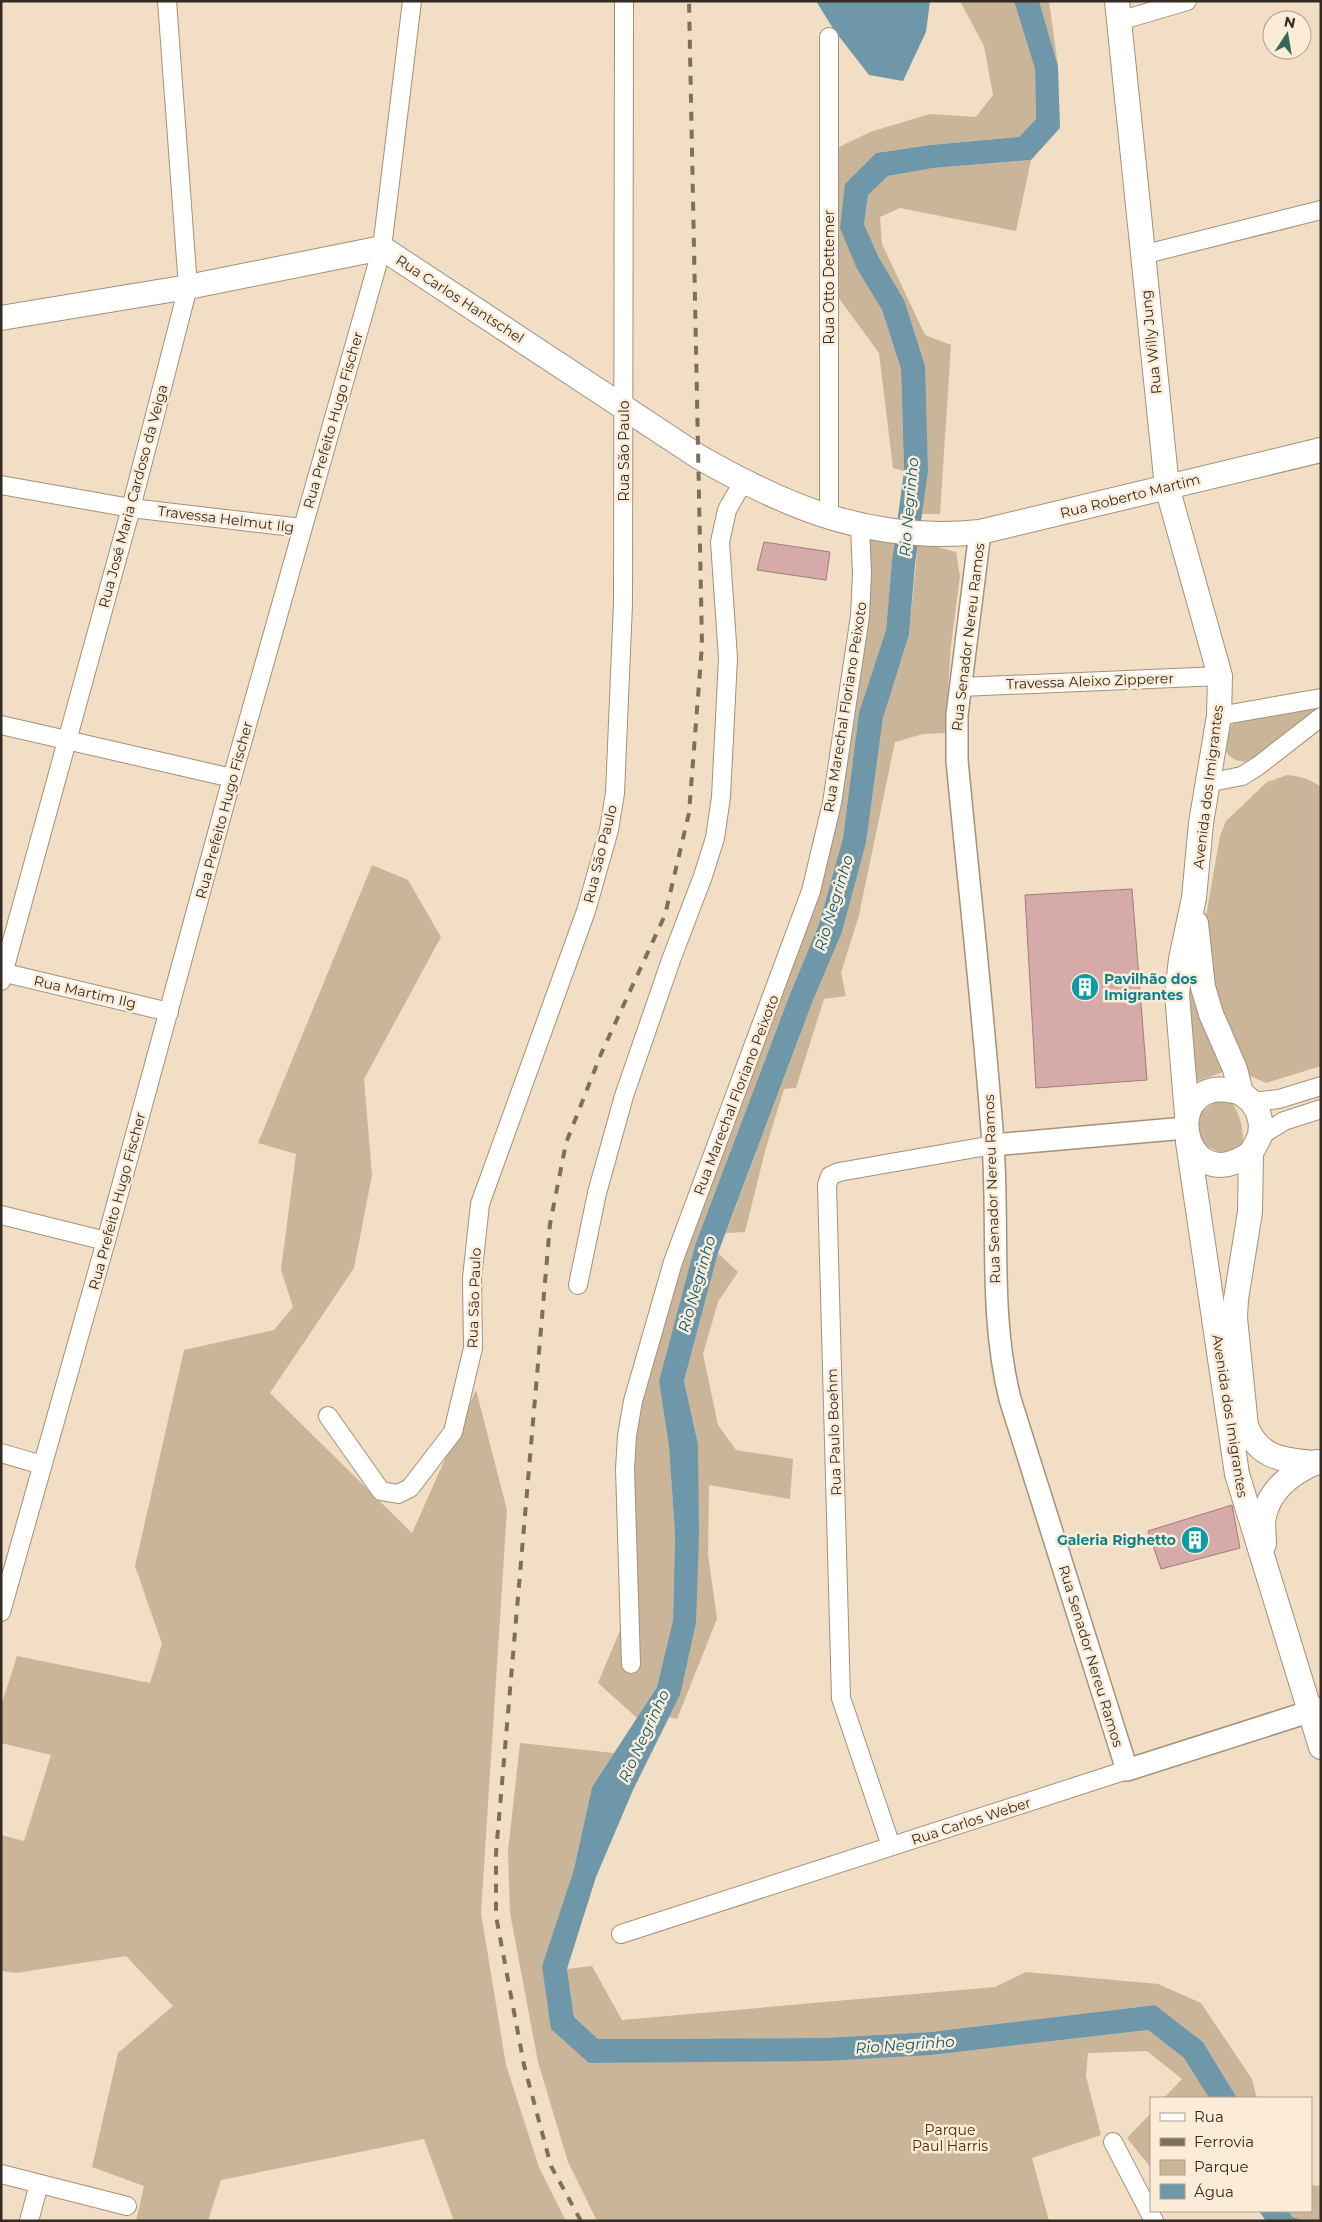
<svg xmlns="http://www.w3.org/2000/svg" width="1322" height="2222" viewBox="0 0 1322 2222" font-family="Montserrat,sans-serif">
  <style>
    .green { fill: #cbb598 }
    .water { fill: #6e97a9 }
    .building { fill: #d6aaa9; stroke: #9d7c7b }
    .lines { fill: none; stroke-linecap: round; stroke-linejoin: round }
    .minor-casing { stroke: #a49178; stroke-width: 20 }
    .tertiary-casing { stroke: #a49178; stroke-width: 24 }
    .secondary-casing { stroke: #a49178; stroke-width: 26 }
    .minor { stroke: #fff; stroke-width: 18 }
    .tertiary { stroke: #fff; stroke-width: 21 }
    .secondary { stroke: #fff; stroke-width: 24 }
    .rail { stroke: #7c6f5f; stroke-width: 4; stroke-dasharray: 9 9; stroke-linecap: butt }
    .labels { text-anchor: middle; stroke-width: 5; stroke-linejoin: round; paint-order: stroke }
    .street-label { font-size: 14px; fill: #332b21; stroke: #fcecd7 }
    .culture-label { font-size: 14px; font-weight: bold; fill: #0d838f; stroke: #fcecd7; text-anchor: start }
    .park-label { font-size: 14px; fill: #472e04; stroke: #fcecd7 }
    .water-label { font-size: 15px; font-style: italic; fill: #035972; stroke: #fcecd7 }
  </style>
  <rect width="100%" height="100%" fill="#f2dec4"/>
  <!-- green -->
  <g class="green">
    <polygon points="960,1 1014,1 1035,69 1036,119 1019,137 930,145 876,153 845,185 857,269 882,310 901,369 904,471 893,468 879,353 829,285 829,152 870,132 930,114 976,117 993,95 984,46"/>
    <polygon points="1039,1 1049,1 1058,66"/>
    <polygon points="1031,160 1016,231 900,208 880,217 882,244 925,335 951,345 940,514 922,514 928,472 925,420 879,258 864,224 868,195 888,176 933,168"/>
    <polygon points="860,539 894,542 886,630 859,712 843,838 819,924 790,994 695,1245 659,1381 669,1447 675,1534 673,1620 657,1687 637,1718 598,1683 629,1609 627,1436 712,1157 832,803"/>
    <polygon points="918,542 956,552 960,576 951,645 945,733 923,734 895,742 859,915 841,973 846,996 824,999 796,1088 784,1089 765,1151 745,1232 726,1233 812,1003 842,932 866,843 883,718 909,635"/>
    <path d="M1321,701V710L1256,761C1228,767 1213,744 1234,723Z"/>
    <path d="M1287,775C1301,776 1310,779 1321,787V1066L1266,1083L1250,1076L1213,991L1205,922L1220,836L1226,821L1267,782Z"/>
    <polygon points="372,865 408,880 441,937 364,1079 372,1175 354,1268 270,1393 412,1533 476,1390 507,1510 481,1913 506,2065 539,2167 566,2221 454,2221 424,2139 221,2180 208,2221 136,2221 144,2186 92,2167 118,2053 173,2006 126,1956 16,1973 1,1971 1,1835 24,1841 51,1755 1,1743 1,1706 17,1656 150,1683 162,1644 135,1566 184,1350 274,1330 293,1307 281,1270 296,1154 258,1143"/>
    <polygon points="1190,969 1226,1071 1192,1083 1185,1034"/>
    <path d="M1216,1101L1232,1103C1240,1113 1245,1134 1242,1147L1221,1153L1200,1143L1195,1117Z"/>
    <polygon points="718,1253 738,1272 718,1302 703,1354 718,1425 736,1450 793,1459 790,1499 709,1485 708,1554 717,1619 677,1719 669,1717 680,1695 698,1444 684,1381"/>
    <polygon points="520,1743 614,1753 592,1787 574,1869 542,1966 589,2063 932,2055 1148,2030 1184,2058 1209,2098 1164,2098 1182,2079 1147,2051 1088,2053 1086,2076 1101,2135 1032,2158 1049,2221 597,2221 568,2162 538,2062 510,1913 508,1851"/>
    <polygon points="592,1966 622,2020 995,1987 1026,1972 1158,1984 1201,2003 1252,2079 1257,2098 1237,2098 1203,2042 1155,2005 930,2032 823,2038 598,2039 574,2017 567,1969"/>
    <polygon points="1151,2113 1151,2168 1127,2138"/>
    <path d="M1311,2185L1321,2186V2221C1308,2221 1296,2222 1288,2211H1311Z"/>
  </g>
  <!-- water -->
  <g class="water">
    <polygon points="816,1 930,1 926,32 903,81 869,75 834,30"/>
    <polygon points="1014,1 1039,1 1058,66 1060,128 1031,160 933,168 888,176 868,195 864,224 879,258 904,300 925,366 928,472 915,564 909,635 883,718 866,843 842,932 812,1003 718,1253 684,1381 698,1444 699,1534 696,1623 680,1695 633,1790 596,1877 567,1969 574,2017 598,2039 823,2038 930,2032 1155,2005 1203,2042 1237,2098 1209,2098 1184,2058 1148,2030 932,2055 824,2061 589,2063 551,2029 542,1966 574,1869 592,1787 657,1687 673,1620 675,1534 669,1447 659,1381 695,1245 790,994 819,924 843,838 859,712 886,630 892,561 904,471 901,369 882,310 857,269 840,228 845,184 876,153 930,145 1019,137 1036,119 1035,69"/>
    <polygon points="1259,2211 1288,2211 1293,2217 1305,2221 1266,2221"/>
  </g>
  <!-- building -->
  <g class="building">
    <polygon points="764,542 830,552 826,580 757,570"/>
    <polygon points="1132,889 1147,1080 1036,1088 1025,895"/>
    <polygon points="1232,1505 1240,1548 1161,1569 1148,1531"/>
  </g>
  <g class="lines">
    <defs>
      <g id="minor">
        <polyline points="1119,21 1187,1"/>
        <polyline points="1142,255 1321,210"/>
        <polyline points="1,485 131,508 302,528"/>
        <polyline points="829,517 829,37"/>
        <polyline points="961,687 1220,676"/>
        <polyline points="1219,716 1321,698"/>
        <polyline points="1,725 232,778"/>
        <polyline points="1207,783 1242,776 1258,766 1321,717"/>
        <polyline points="1,972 169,1012"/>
        <polyline points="1,981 131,508 188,287 167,1"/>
        <polyline points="1252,1102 1279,1099 1321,1086"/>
        <polyline points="1260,1136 1284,1121 1321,1109"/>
        <polyline points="1,1215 106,1241"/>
        <polyline points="578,1285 597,1193 624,1096 671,960 703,876 715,838 721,797 728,658 720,542 727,510 743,482"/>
        <polyline points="328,1416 381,1491 398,1494 410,1488 453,1432 473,1348 472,1278 480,1204 586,911 609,830 615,793 623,604 624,1"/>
        <polyline points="1,1453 42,1465"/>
        <polyline points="1,1612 106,1241 232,778 382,248 412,1"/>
        <polyline points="631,1664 625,1469 627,1436 633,1401 673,1262 811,891 832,803 860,616 862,574 860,526"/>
        <polyline points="891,1846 841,1698 827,1185 830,1176 839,1172 993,1145"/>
        <polyline points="621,1934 1127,1770"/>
        <polyline points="1113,2142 1154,2221"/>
        <polyline points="1,2174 127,2206"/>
        <polyline points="29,2221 39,2184"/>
      </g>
      <g id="tertiary">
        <path d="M980,532L957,715V760C969,888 984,1016 993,1144C999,1229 989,1315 1010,1399L1127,1770L1321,1708"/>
        <polyline points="993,1145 1185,1128"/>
      </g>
      <g id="secondary">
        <polyline points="1117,1 1167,487 1220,676 1219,716 1201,823 1194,898 1181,959 1177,994 1187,1115"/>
        <path d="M1,318L188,287L382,248L699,457C790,509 873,543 980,532L1321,450"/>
        <path d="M1196,923L1203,987L1211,1014L1235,1069L1241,1093L1252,1102L1258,1112L1261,1124L1260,1136L1251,1153L1250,1212L1236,1299L1235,1318L1246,1426C1259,1459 1284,1460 1315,1463"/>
        <path d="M1241,1093C1156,1067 1179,1205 1251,1153"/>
        <polyline points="1188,1142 1237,1474 1321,1747"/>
        <path d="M1264,1544C1264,1535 1262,1524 1264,1516C1270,1489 1293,1472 1317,1462"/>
      </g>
    </defs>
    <!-- minor casing -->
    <use href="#minor" class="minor-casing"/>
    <!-- tertiary casing -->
    <use href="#tertiary" class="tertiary-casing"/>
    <!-- secondary casing -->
    <use href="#secondary" class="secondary-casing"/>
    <!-- minor -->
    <use href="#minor" class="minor"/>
    <!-- tertiary -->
    <use href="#tertiary" class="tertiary"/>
    <!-- secondary -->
    <use href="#secondary" class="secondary"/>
    <!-- rail -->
    <polyline class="rail" points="581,2221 551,2166 524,2065 496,1916 496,1853 550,1224 566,1143 601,1054 665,915 689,813 702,645 689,1"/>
  </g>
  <!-- icons -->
  <defs>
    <symbol id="building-disc" viewBox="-11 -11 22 22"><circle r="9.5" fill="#0f9aa8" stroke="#fcecd7"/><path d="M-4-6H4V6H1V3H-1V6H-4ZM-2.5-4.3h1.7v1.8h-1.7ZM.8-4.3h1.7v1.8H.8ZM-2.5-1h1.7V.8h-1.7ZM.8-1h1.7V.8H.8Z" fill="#fff"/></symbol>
  </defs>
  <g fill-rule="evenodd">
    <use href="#building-disc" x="1069" y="971" width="32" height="32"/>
    <use href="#building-disc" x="1179" y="1524" width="32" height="32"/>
  </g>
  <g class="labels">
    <!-- street labels -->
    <g class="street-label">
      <text transform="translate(829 277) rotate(-90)" y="5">Rua Otto Dettemer</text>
      <text transform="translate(460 299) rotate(33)" y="5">Rua Carlos Hantschel</text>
      <text transform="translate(1151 342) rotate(-96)" y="5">Rua Willy Jung</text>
      <text transform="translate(333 420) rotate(-74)" y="5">Rua Prefeito Hugo Fischer</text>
      <text transform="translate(624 451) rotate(-90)" y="5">Rua São Paulo</text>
      <text transform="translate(133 496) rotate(-75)" y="5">Rua José Maria Cardoso da Veiga</text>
      <text transform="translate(1130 496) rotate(-14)" y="5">Rua Roberto Martim</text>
      <text transform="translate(226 519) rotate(7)" y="5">Travessa Helmut Ilg</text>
      <text transform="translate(968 637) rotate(-83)" y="5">Rua Senador Nereu Ramos</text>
      <text transform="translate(1090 681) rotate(-2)" y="5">Travessa Aleixo Zipperer</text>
      <text transform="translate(845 707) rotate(-81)" y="5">Rua Marechal Floriano Peixoto</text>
      <text transform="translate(1208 787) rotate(-83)" y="5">Avenida dos Imigrantes</text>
      <text transform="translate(224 810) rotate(-75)" y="5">Rua Prefeito Hugo Fischer</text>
      <text transform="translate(600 854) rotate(-76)" y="5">Rua São Paulo</text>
      <text transform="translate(85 992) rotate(13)" y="5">Rua Martim Ilg</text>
      <text transform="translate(736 1095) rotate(-69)" y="5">Rua Marechal Floriano Peixoto</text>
      <text transform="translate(992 1189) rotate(-92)" y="5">Rua Senador Nereu Ramos</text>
      <text transform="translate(117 1201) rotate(-75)" y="5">Rua Prefeito Hugo Fischer</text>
      <text transform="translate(474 1298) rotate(-88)" y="5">Rua São Paulo</text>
      <text transform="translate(1230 1416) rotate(81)" y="5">Avenida dos Imigrantes</text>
      <text transform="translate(834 1432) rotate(-92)" y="5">Rua Paulo Boehm</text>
      <text transform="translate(1091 1656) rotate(73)" y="5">Rua Senador Nereu Ramos</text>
      <text transform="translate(971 1821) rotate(-18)" y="5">Rua Carlos Weber</text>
    </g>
    <!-- culture labels -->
    <g class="culture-label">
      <text x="1104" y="984">Pavilhão dos<tspan x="1104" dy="16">Imigrantes</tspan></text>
      <text x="1176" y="1545" text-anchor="end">Galeria Righetto</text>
    </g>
    <!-- park labels -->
    <g class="park-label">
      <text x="950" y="2135">Parque<tspan x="950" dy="16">Paul Harris</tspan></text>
    </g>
    <!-- water labels -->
    <g class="water-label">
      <text transform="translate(909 507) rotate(-85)" y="5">Rio Negrinho</text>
      <text transform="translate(834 903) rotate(-73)" y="5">Rio Negrinho</text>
      <text transform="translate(697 1284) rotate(-74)" y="5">Rio Negrinho</text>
      <text transform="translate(644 1736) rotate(-65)" y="5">Rio Negrinho</text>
      <text transform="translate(905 2045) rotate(-4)" y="5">Rio Negrinho</text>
    </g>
  </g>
  <!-- border -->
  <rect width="1322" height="2222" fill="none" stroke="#332b21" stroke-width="5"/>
  <!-- legend -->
  <rect x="1150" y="2097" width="162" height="115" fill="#fcecd7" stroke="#ac9f8e"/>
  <rect x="1160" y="2113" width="25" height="8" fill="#ffffff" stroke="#ac9f8e"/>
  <text x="1194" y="2122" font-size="15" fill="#332b21">Rua</text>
  <rect x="1160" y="2138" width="25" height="8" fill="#7c6f5f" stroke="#ac9f8e"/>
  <text x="1194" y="2147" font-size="15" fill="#332b21">Ferrovia</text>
  <rect x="1160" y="2160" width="25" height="15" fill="#cbb598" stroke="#ac9f8e"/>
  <text x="1194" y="2172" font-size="15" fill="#332b21">Parque</text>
  <rect x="1160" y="2184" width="25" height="15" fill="#6e97a9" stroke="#ac9f8e"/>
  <text x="1194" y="2197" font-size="15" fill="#332b21">Água</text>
  <!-- north arrow -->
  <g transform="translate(1287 35) rotate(12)"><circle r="24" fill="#fcecd7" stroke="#ac9f8e"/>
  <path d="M0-4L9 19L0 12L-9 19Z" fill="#2e6c58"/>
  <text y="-8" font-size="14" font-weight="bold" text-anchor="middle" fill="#332b21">N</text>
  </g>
</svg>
